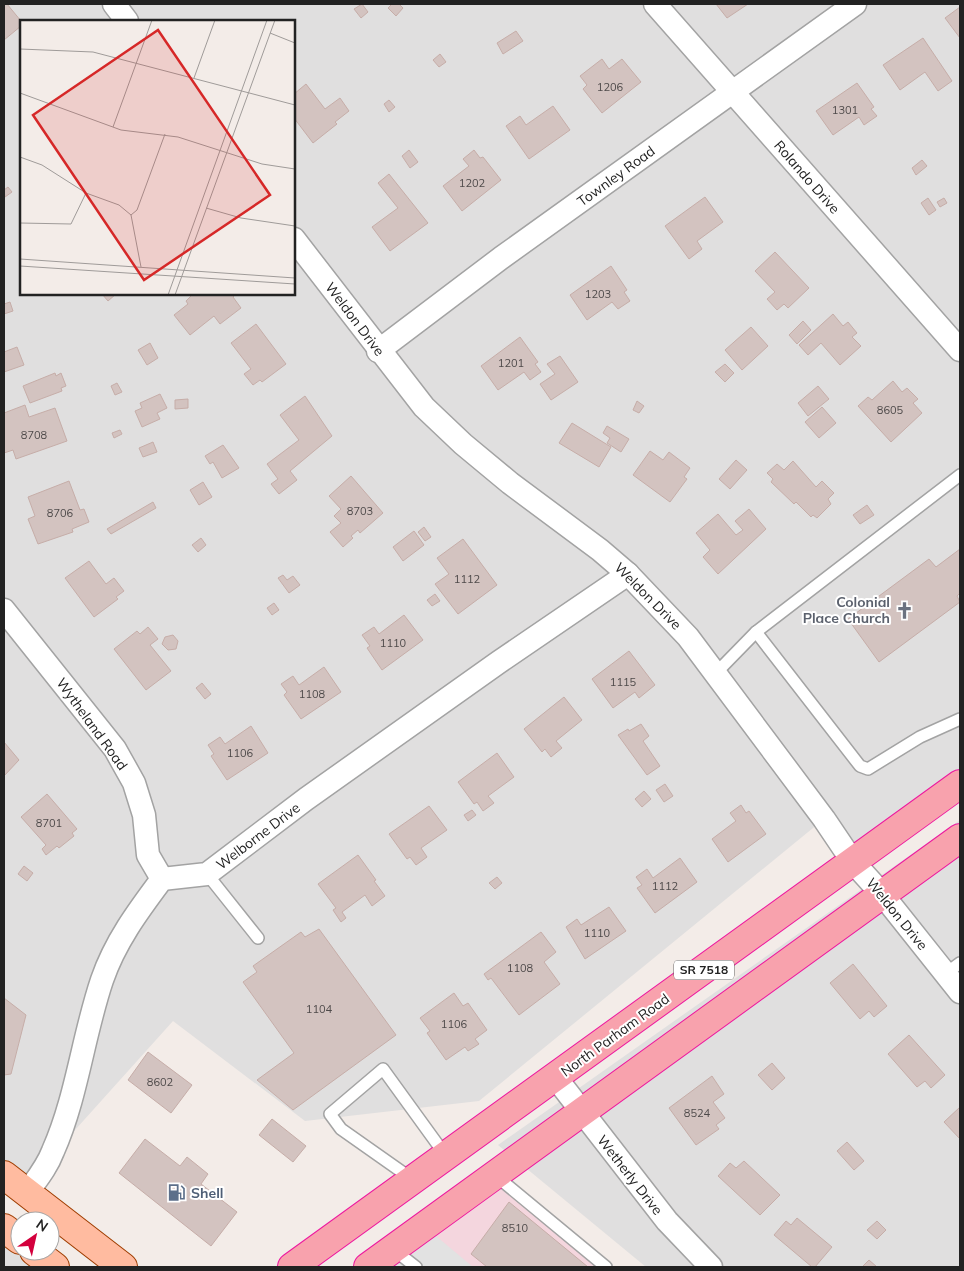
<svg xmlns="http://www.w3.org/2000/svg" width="964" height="1271" viewBox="0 0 964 1271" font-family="Mulish,sans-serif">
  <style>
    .residential { fill: #e0dfdf; fill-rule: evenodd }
    .commercial { fill: #f4d6de }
    .parking { fill: #e2e2e2 }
    .building { fill: #d3c3c0; stroke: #c6ada8 }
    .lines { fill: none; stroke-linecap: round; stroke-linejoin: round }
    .service-casing { stroke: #a3a3a3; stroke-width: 14 }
    .minor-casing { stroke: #a3a3a3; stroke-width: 25 }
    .primary-casing { stroke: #9f3d00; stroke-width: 30 }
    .trunk-casing { stroke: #ed189f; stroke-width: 30 }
    .service { stroke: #fff; stroke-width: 11 }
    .minor { stroke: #fff; stroke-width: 22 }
    .primary { stroke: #ffbba0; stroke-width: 28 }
    .trunk { stroke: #f8a2ad; stroke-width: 28 }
    .labels { text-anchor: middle; stroke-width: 4; stroke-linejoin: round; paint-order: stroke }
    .number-label { font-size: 11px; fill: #4e4a4a }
    .shield { fill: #fff; stroke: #646464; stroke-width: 1 }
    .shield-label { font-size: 12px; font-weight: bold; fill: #222 }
    .street-label { font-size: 14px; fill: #222; stroke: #fff }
    .worship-label { font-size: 14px; font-weight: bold; fill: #5b616d; stroke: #fff; text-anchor: end }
    .service-label { font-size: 14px; font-weight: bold; fill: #4e5e75; stroke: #fff; text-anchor: start }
    .inset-road { fill: none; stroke: #9f9b99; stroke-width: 1 }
    .view { fill: #d62828; fill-opacity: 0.15; stroke: #d62828; stroke-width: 2.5 }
    .inset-edge { fill: none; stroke: #222; stroke-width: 2.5 }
  </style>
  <rect width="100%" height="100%" fill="#f3ece8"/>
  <!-- residential -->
  <g class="residential">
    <path d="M4,4H960V790L856,866L824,819L479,1101L305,1121L173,1021L22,1189L4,1174ZM21,21H294V294H21Z"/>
    <polygon points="960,820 960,1267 646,1267 498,1145"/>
    <polygon points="4,1227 55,1267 4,1267"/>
  </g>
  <!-- commercial -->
  <polygon class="commercial" points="495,1175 608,1267 365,1267"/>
  <!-- parking -->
  <polygon class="parking" points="436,1236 473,1267 393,1267"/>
  <!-- building -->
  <g class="building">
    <polygon points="4,4 7,4 21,21 21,26 4,40"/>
    <polygon points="362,4 368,12 361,18 354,9"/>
    <polygon points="392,4 399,4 403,8 396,16 388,8"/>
    <polygon points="716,4 748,4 727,18"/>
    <polygon points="960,7 960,38 945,18"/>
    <polygon points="516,31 523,41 503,54 497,43"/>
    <polygon points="923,38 952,81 938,91 925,72 900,90 883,65"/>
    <polygon points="440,54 446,62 439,67 433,60"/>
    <polygon points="602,59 609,69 622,59 641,82 602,113 583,89 587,85 580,76"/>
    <polygon points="857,83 874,107 871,109 877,116 864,125 859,117 833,135 816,111"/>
    <polygon points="306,84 325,109 340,98 349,111 335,122 337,124 313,143 294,118 294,94"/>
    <polygon points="389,100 395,107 389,112 384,104"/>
    <polygon points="553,106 570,130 529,159 506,126 520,116 526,125"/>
    <polygon points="409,150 418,162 410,168 402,156"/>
    <polygon points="474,150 480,158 483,157 501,180 462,211 443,186 469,166 463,159"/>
    <polygon points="922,160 927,166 916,175 912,168"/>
    <polygon points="389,174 428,223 390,251 372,227 398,208 378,183"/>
    <polygon points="8,187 12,192 5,197 4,190"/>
    <polygon points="705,197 723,222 697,241 702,249 689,259 665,226"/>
    <polygon points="928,198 936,210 929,215 921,203"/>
    <polygon points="944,198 947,203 940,207 937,202"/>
    <polygon points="775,252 809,288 788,308 784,304 777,310 767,299 775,292 755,271"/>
    <polygon points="611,266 627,290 624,292 630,301 618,309 612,302 587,320 570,295"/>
    <polygon points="102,294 116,294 108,301"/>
    <polygon points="193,294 236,294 233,297 241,308 220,324 214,316 190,335 174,315 188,304 186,301"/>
    <polygon points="10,302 13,311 4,314 4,304"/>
    <polygon points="833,314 843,326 848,322 857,333 852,337 861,346 840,365 821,343 808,355 799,345"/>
    <polygon points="803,321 811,330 797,344 789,335"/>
    <polygon points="256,324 286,364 262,382 260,380 253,385 244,374 251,369 231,343"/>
    <polygon points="751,327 768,346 742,370 725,350"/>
    <polygon points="520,337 538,362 535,364 541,372 530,380 524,372 498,390 481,366"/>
    <polygon points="150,343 158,358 147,365 138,350"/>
    <polygon points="17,347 24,365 4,372 4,352"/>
    <polygon points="560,356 578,382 551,400 540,384 555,374 547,364"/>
    <polygon points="725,364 734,373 725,382 715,372"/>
    <polygon points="55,373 56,376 61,373 66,386 61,388 62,391 30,403 23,386"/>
    <polygon points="893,381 902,392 907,388 918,399 913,403 922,413 891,442 858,406 868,397 872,400"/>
    <polygon points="117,383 122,392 115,395 111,386"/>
    <polygon points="818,386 829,399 808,416 798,403"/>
    <polygon points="160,394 167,408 157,413 160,419 142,427 135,411 142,408 140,403"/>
    <polygon points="305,396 332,436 290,471 297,480 279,494 271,484 278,479 267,464 299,440 280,415"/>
    <polygon points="188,399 188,408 175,409 175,400"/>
    <polygon points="637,401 644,406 639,413 633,410"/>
    <polygon points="25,405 29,417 55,408 67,441 16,459 13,450 4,453 4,413"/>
    <polygon points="822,407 836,423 819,438 805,422"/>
    <polygon points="572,423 611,447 599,467 559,443"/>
    <polygon points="607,426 629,439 621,452 607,443 610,438 603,433"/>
    <polygon points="120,430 122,434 114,438 112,433"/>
    <polygon points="153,442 157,452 143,457 139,448"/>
    <polygon points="223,445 239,468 222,478 213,462 210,464 205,456"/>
    <polygon points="650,451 663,460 669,452 690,468 684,477 687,479 670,502 633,475"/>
    <polygon points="736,460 747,470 730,489 719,479"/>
    <polygon points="793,461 816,487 822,481 834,493 828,499 831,504 817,518 813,515 811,517 796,502 794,504 771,482 773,479 767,473 777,464 784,470"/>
    <polygon points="351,476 383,513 360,533 358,530 351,536 353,538 343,547 330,532 341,523 334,516 341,509 329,496"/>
    <polygon points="69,481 80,510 84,509 89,522 72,529 73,532 38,544 28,519 35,516 28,497"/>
    <polygon points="203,482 212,497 199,505 190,490"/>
    <polygon points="153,502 156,508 111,534 107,529"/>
    <polygon points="867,505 874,515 860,524 853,515"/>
    <polygon points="749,509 766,529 718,574 703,557 710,550 696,533 718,514 736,535 743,530 735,521"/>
    <polygon points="424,527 431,537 425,541 418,532"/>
    <polygon points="414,531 424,545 403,561 393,547"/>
    <polygon points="201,538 206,545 198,552 192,545"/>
    <polygon points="463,539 497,585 458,614 435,584 449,574 437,558"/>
    <polygon points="960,549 960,593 957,596 960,602 879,662 848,619 929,559 936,567"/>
    <polygon points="89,561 106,584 114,578 124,591 116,597 118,599 94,617 65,578"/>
    <polygon points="283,575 287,580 293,576 300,585 289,593 278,578"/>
    <polygon points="435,594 440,601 432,606 427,600"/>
    <polygon points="274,603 279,610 272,615 267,608"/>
    <polygon points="404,615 423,640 382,670 367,648 370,646 362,635 374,627 379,634"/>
    <polygon points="148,627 158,639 150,645 171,671 146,690 114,649 137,631 140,634"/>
    <polygon points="173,635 178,641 176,649 168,650 162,644 165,637"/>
    <polygon points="629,651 655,685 639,698 635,692 613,708 592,679"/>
    <polygon points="324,667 341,692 301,719 284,695 287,692 281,684 293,676 299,685"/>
    <polygon points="202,683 211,694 205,699 196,688"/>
    <polygon points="564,697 582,720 556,741 562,748 551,757 545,749 542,752 524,729"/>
    <polygon points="641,724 649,736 643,741 660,766 647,775 618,735 628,729 629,731"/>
    <polygon points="251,726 268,753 227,780 211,756 214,754 208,745 220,737 225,744"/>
    <polygon points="4,742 19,760 4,776"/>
    <polygon points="497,753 514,777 488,796 494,803 483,811 477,802 474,804 458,782"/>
    <polygon points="665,784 673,796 664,802 656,790"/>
    <polygon points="644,791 651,799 642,807 635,799"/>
    <polygon points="47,794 77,829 72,833 74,836 59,848 57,846 46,855 42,849 46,845 21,817"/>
    <polygon points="741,805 746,813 749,811 766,834 728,862 712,839 736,821 730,813"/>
    <polygon points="429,806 447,830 421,848 427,857 416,865 410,857 407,859 389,834"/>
    <polygon points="472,810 476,815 468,821 464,815"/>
    <polygon points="358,855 376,880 374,881 385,896 372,906 365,895 342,912 346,918 341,922 333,910 336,908 318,884"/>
    <polygon points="680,858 697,882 655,913 637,888 642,885 636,877 647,869 653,878"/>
    <polygon points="24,866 33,873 27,881 18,874"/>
    <polygon points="497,877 502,883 495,889 489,883"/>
    <polygon points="609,907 626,931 585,959 566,927 577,919 581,925"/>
    <polygon points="319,929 396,1035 293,1110 257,1080 294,1053 243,982 257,972 253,966 301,932 305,937"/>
    <polygon points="541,932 556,952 544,962 560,984 519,1015 491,978 488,980 484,974"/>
    <polygon points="853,964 887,1006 874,1017 869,1011 860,1019 830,983"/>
    <polygon points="454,993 463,1006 468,1003 487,1030 475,1039 479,1044 468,1051 465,1047 446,1060 427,1033 430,1031 420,1018"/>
    <polygon points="4,998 26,1015 11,1074 4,1075"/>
    <polygon points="909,1035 945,1075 931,1088 925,1081 917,1087 888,1054"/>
    <polygon points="148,1052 192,1085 171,1113 128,1080"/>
    <polygon points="772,1063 785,1078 772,1090 758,1075"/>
    <polygon points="712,1076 724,1094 713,1102 725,1118 716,1125 719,1129 696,1145 669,1108"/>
    <polygon points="960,1107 960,1139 944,1122"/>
    <polygon points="272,1119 306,1146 293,1162 259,1135"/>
    <polygon points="145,1139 180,1166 187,1157 208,1174 201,1184 237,1212 211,1246 119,1173"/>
    <polygon points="847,1142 864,1161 854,1170 837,1151"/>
    <polygon points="744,1161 780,1195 760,1215 718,1176 730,1163 736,1168"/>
    <polygon points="509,1202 588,1267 487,1267 471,1254"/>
    <polygon points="797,1218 832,1247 815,1267 812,1267 774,1235 786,1221 791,1225"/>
    <polygon points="877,1221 886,1230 877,1239 867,1230"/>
    <polygon points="869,1260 877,1267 862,1267"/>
  </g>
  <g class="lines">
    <defs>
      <g id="service">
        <polyline points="756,632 860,766 868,769 920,737 960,719"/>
        <polyline points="715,674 756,632 960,475"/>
        <polyline points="207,874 258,938"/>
        <polyline points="945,974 960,963"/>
        <polyline points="495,1175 606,1267"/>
        <polyline points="412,1179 341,1129 330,1114 383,1069 446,1156"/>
        <polyline points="393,1249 416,1267"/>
      </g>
      <g id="minor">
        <polyline points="114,4 127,21"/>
        <polyline points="655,4 960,350"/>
        <polyline points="294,239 424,407 463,444 510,483 600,550 628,574 688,637 824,819 853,862 882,894 960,992"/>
        <polyline points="378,351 501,258 855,4"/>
        <polyline points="4,610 115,749 134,783 144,815 148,855 162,879"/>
        <polyline points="556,1078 667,1221 711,1267"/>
        <path d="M27,1193C37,1179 47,1167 53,1151C77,1097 83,1036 102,980C115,942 138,911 162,879L207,874L306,799L499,662L628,574"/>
      </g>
      <g id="primary">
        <polyline points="4,1175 123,1267"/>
        <polyline points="4,1228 20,1240"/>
        <polyline points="34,1251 55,1267"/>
      </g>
      <g id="trunk">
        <polyline points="292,1267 960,784"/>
        <polyline points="368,1267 960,838"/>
      </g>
    </defs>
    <!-- service casing -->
    <use href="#service" class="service-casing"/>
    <!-- minor casing -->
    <use href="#minor" class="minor-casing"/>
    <!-- primary casing -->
    <use href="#primary" class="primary-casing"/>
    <!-- trunk casing -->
    <use href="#trunk" class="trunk-casing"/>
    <!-- service -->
    <use href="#service" class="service"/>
    <!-- minor -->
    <use href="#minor" class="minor"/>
    <!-- primary -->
    <use href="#primary" class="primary"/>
    <!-- trunk -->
    <use href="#trunk" class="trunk"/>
  </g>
  <!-- icons -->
  <defs>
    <symbol id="church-bare" viewBox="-9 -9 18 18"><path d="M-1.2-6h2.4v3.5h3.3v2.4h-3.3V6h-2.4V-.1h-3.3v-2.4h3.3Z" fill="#6b7280" stroke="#fff" stroke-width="2.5" paint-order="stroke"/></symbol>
    <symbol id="fuel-bare" viewBox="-9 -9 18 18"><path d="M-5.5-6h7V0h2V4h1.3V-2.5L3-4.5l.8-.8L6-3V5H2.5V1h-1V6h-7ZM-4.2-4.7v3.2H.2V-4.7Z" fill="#5c6f8a" stroke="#fff" stroke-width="2.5" paint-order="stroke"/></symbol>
  </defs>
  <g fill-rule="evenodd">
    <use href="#church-bare" x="892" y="598" width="25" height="25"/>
    <use href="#fuel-bare" x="164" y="1180" width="25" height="25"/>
  </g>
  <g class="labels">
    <!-- number labels -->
    <g class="number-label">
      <text x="610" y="91">1206</text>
      <text x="845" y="114">1301</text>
      <text x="472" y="187">1202</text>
      <text x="598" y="298">1203</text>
      <text x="511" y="367">1201</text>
      <text x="890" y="414">8605</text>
      <text x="34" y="439">8708</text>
      <text x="360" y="515">8703</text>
      <text x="60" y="517">8706</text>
      <text x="467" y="583">1112</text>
      <text x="393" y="647">1110</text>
      <text x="623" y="686">1115</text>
      <text x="312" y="698">1108</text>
      <text x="240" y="757">1106</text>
      <text x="49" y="827">8701</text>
      <text x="665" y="890">1112</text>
      <text x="597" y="937">1110</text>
      <text x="520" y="972">1108</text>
      <text x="319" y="1013">1104</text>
      <text x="454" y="1028">1106</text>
      <text x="160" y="1086">8602</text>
      <text x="697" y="1117">8524</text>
      <text x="515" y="1232">8510</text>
    </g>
    <!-- shield labels -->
    <rect class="shield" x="674" y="960.5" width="60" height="19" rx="4"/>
    <g class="shield-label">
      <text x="704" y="974">SR 7518</text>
    </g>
    <!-- street labels -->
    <g class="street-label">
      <text transform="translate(616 176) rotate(-36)" y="5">Townley Road</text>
      <text transform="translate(807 177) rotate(49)" y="5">Rolando Drive</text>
      <text transform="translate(355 319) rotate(53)" y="5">Weldon Drive</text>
      <text transform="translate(648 596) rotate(45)" y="5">Weldon Drive</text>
      <text transform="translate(92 724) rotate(54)" y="5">Wytheland Road</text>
      <text transform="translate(258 836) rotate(-37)" y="5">Welborne Drive</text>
      <text transform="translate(897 914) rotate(51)" y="5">Weldon Drive</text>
      <text transform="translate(615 1035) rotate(-36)" y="5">North Parham Road</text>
      <text transform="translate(630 1175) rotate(52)" y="5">Wetherly Drive</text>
    </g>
    <!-- worship labels -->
    <g class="worship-label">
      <text x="890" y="607">Colonial<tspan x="890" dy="16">Place Church</tspan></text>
    </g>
    <!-- service labels -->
    <g class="service-label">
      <text x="191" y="1198">Shell</text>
    </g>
  </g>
  <!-- overview -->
  <g transform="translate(20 20)">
    <rect width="275" height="275" fill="#f3ece8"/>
    <path class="inset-road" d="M250,13L275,23M0,29L73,32L275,85M174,58L195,0M0,73L101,110L158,117L242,144L275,149M93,107L132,0M0,137L22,145L66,173L99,185L111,195M186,188L221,198L275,206M0,203L51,204L66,173M0,239L275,258M0,246L275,264M121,247L111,195L117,190L145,114M148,275L247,0M155,275L255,0"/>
    <path class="view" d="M138,10L250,175L124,260L13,95Z"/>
    <rect width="275" height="275" class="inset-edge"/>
  </g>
  <!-- border -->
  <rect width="964" height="1271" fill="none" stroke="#222222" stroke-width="10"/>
  <!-- north arrow -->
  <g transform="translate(35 1236) rotate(34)"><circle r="24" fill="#ffffff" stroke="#a7a7a7"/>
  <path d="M0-4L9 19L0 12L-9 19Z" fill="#d3003d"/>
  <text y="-8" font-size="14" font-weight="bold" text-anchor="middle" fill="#222222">N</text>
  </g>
</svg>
